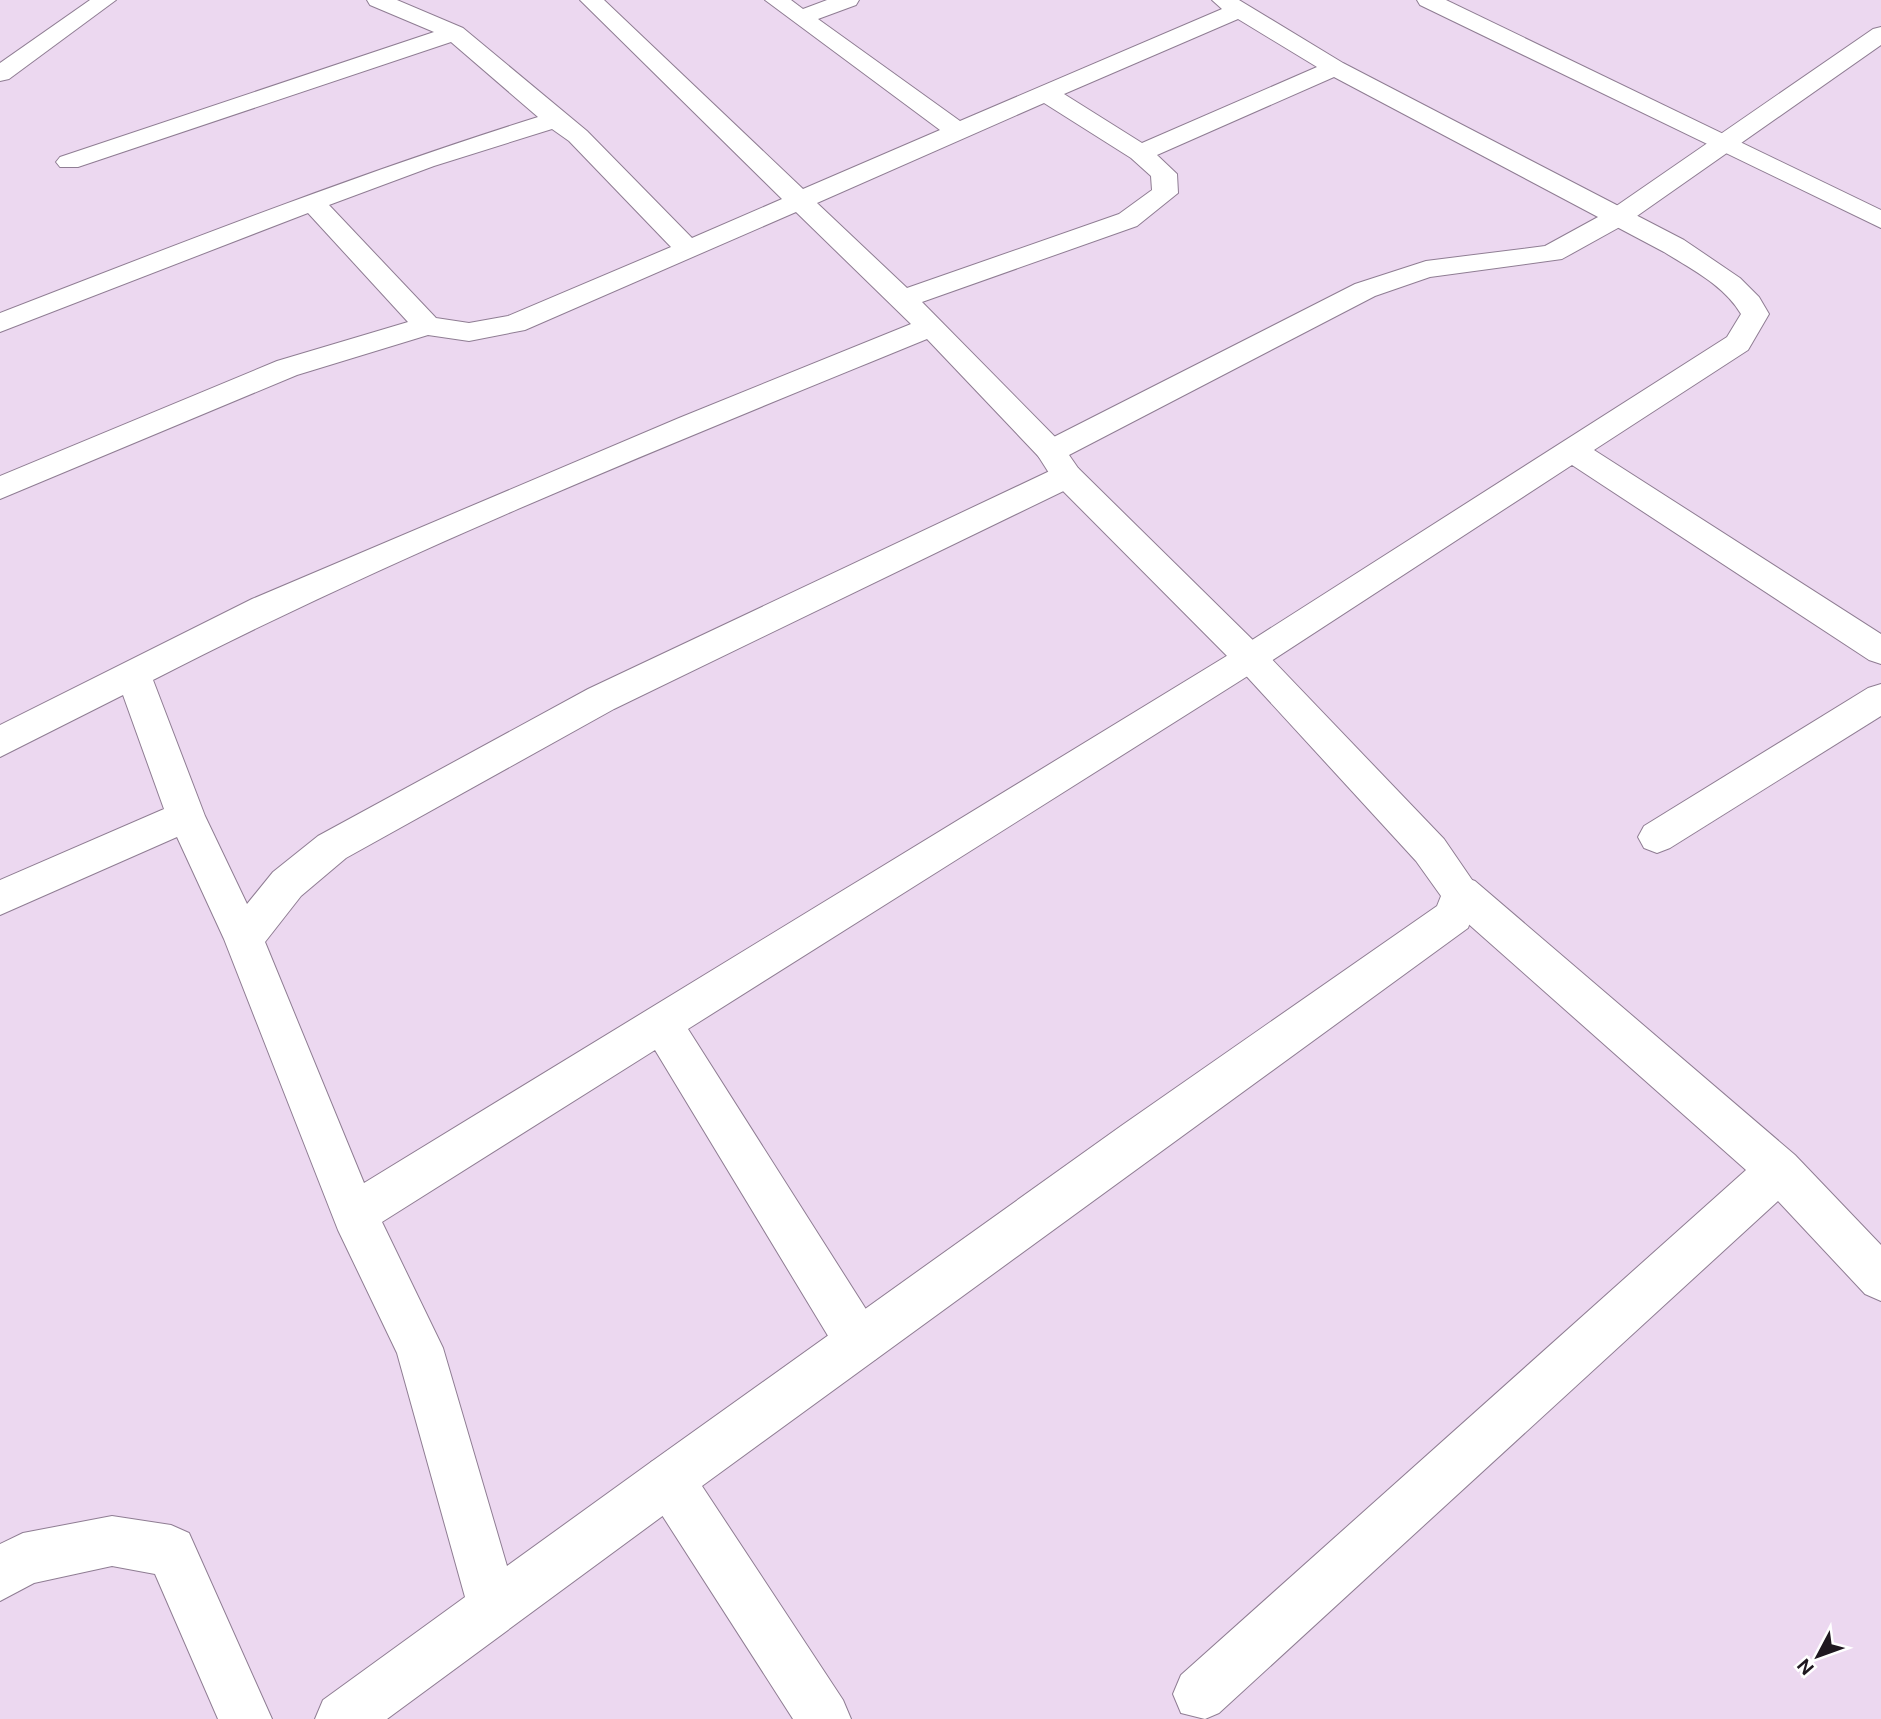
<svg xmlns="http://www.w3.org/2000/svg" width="1881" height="1719" viewBox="0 0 1881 1719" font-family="'DM Sans',sans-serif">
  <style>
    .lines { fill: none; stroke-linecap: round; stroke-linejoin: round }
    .minor-casing { stroke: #8f7d93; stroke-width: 2 }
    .tertiary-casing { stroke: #8f7d93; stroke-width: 2 }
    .minor { fill: #fff; fill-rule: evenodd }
    .tertiary { fill: #fff; fill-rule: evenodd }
  </style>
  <rect width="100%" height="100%" fill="#ecd8f0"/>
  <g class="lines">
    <defs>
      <g id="minor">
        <polygon points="90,0 116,0 9,79 0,81 0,63"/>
        <path d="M367,0H397L463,28L587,131L692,238L782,199L580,0H604L803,189L940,130L765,0H791L803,9L827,0H859L856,5L818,19L960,121L1222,9L1212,0H1239L1343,63L1684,240L1740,278L1759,297L1769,314L1748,350L1594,450L1881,634V664L1869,660L1572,465L1262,667L688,1029L876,1325L883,1342L876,1359L859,1366L842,1359L655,1050L382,1222L443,1348L507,1566L651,1462L669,1455L687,1462L694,1480L687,1498L387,1719H315L323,1700L465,1597L397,1353L338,1230L224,939L177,837L0,915V880L164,809L123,695L0,757V725L252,599L679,418L911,324L796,212L525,330L469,341L428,335L297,375L0,499V476L277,361L408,322L308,213L0,332V313C178,244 356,174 538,117L451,42L78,167H60L56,162L60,157L434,32L370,5ZM1238,19L1317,67L1142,143L1064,94ZM1334,77L1664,252C1691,269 1724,285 1741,314L1727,337L1238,649L364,1183L265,942L301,896L346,858L614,709L1078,484L1083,476L1078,468L1067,465L1056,468L588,689L318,836L273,872L247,904L205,816L153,680C403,551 666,446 927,339L1040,458L1051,462L1062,458L1067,451L1062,444L922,302L1137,226L1178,193L1177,174L1157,155ZM1044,103L1131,158L1151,176L1152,190L1119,214L907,288L817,203ZM552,129L569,141L671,247L508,316L469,323L436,318L329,205L434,166Z"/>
        <polygon points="1417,0 1446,0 1881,210 1881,228 1420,5"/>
        <polygon points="1881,684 1881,716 1670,848 1657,853 1644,848 1638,837 1644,826 1868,688"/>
        <polygon points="1461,876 1475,881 1795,1155 1881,1245 1881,1301 1865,1294 1778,1201 1219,1713 1205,1719 1181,1713 1173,1694 1181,1675 1746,1170 1447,905 1441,893 1447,881"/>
        <polygon points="112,1516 171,1525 189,1533 272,1719 218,1719 155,1574 112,1566 34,1583 0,1601 0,1544 23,1533"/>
      </g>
      <polygon id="tertiary" points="1881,27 1881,45 1627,223 1562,259 1430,277 1375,296 1069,455 1078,468 1262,649 1444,839 1481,893 1468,928 702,1486 843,1700 851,1719 793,1719 651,1498 644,1480 651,1462 1121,1126 1437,906 1441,896 1416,861 1238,667 1056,484 1035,451 1040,444 1355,284 1426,261 1545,246 1609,211 1873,29"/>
    </defs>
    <!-- minor casing -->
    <use href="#minor" class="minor-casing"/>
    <!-- tertiary casing -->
    <use href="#tertiary" class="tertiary-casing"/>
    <!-- minor -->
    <use href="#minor" class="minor"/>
    <!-- tertiary -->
    <use href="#tertiary" class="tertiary"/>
  </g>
  <!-- north arrow -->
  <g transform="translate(1818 1656) rotate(229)" stroke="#ffffff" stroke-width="5" paint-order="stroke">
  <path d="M0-5L12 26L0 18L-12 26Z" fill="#1f1820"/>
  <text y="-10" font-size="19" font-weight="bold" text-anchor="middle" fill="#1f1820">N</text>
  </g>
</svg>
